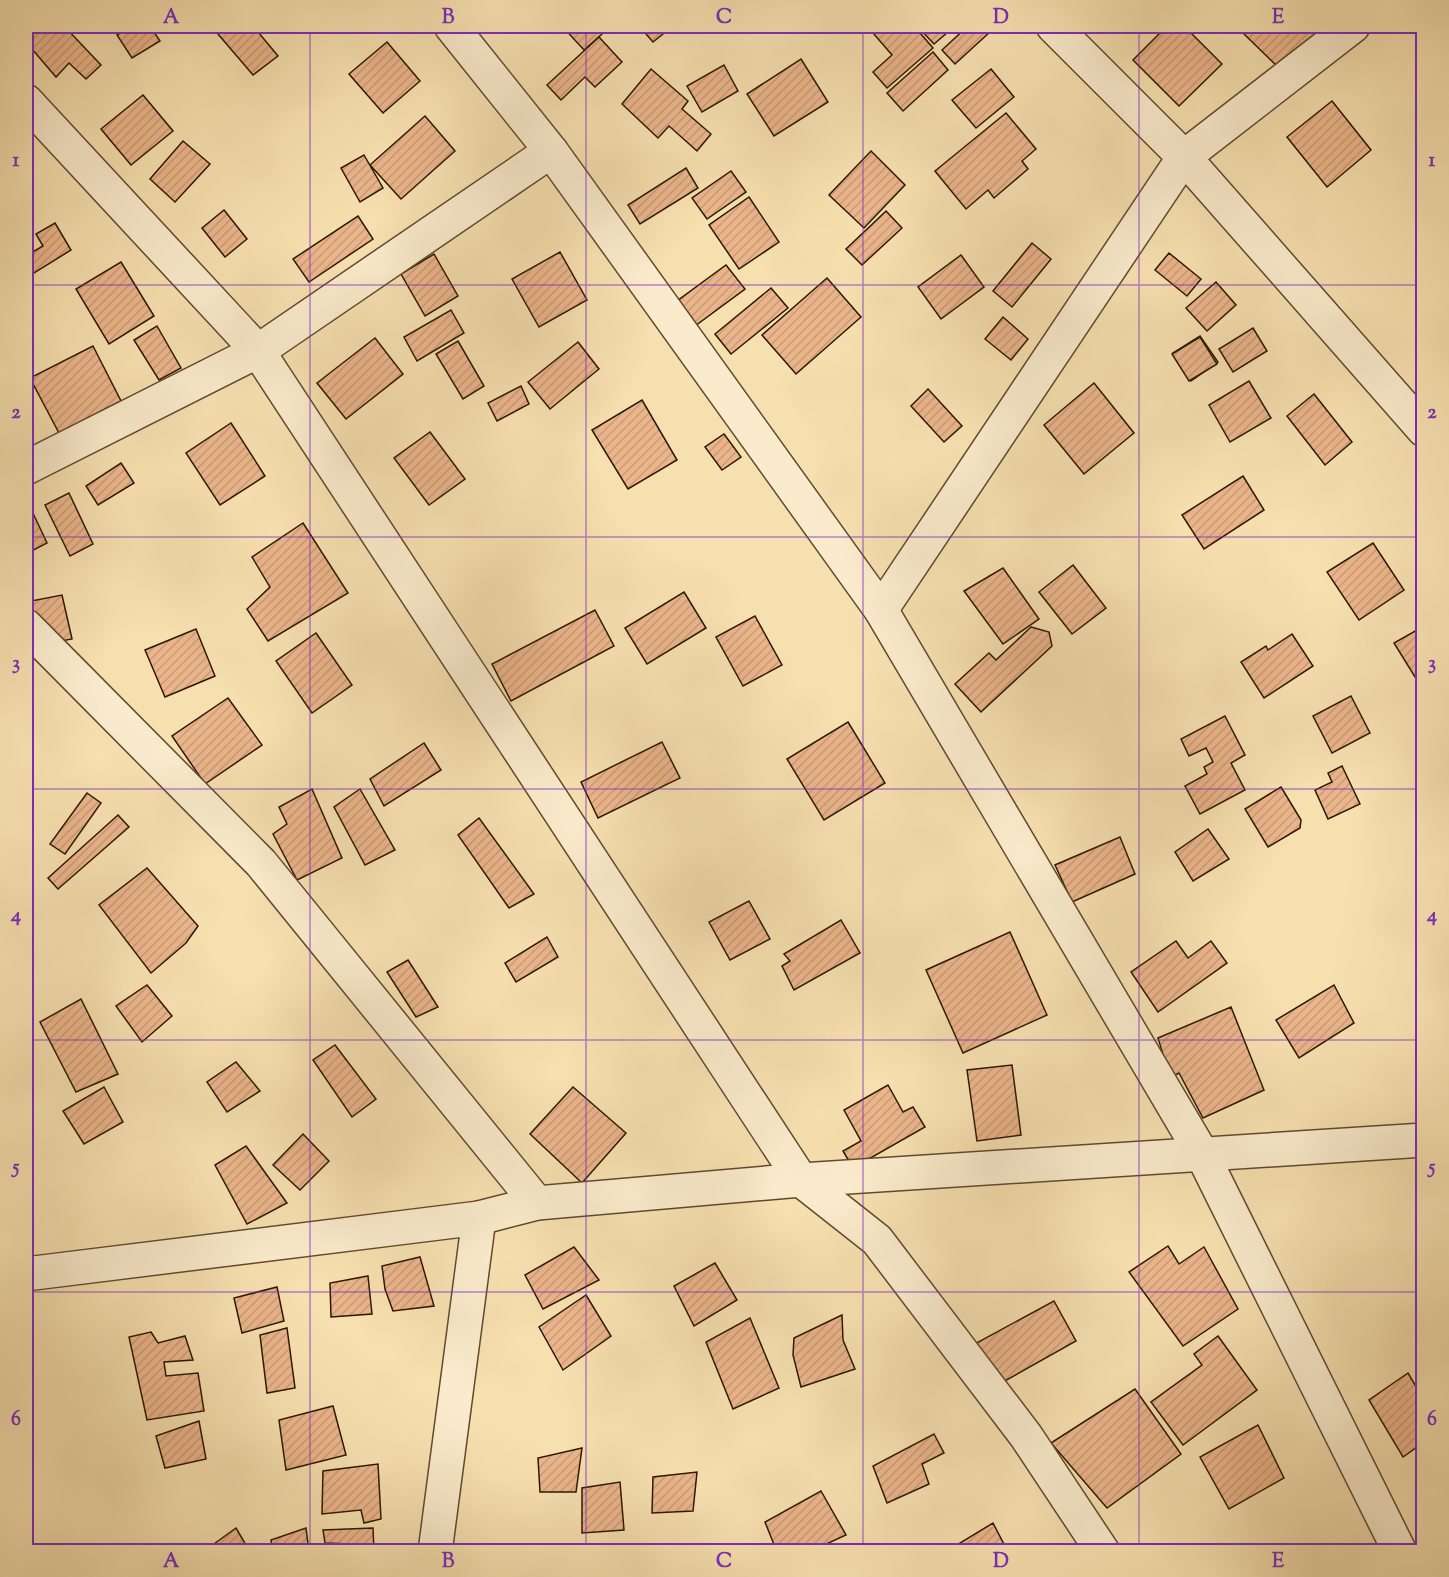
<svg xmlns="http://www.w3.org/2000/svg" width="1449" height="1577" viewBox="0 0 1449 1577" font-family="'Sorts Mill Goudy',serif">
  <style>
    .building { fill: url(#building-hatch); stroke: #2b1802; stroke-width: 1.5 }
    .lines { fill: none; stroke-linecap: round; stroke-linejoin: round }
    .minor-casing { stroke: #5e4a2e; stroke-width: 36 }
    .minor { stroke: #faebcc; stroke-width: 33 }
    .grid { fill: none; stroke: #7b2cbf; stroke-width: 1.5; stroke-opacity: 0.55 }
    .neatline { fill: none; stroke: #7b2cbf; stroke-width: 2 }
    .grid-label { font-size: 20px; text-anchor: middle; font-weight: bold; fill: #7b2cbf }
  </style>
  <defs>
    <pattern id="building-hatch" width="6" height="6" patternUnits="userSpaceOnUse" patternTransform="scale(1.5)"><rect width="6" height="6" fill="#ebb58b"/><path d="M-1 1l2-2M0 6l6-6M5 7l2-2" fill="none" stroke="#ca9b76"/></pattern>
  </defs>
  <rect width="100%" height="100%" fill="#f7e0b0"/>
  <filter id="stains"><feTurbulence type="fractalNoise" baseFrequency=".00333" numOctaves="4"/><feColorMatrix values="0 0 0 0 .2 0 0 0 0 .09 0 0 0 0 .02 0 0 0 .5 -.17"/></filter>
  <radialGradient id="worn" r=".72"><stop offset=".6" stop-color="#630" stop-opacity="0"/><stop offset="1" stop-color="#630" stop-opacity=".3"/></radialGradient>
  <!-- building -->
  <g class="building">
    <polygon points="41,26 64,26 101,65 86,79 69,63 56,77 26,42 26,40"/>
    <polygon points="132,26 150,26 160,41 132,58 117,35"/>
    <polygon points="228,26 253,26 278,56 253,75 218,34"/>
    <polygon points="562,26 609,26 610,27 584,50"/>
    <polygon points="639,26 673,26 653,42"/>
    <polygon points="867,26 914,26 933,48 887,88 873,72 892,55"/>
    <polygon points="917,26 955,26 934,44"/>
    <polygon points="968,26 986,26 991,31 955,64 942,50"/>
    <polygon points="1167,26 1184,26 1222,64 1179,106 1133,60"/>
    <polygon points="1249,26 1308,26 1317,34 1282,71 1242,32"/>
    <polygon points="599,37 622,62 595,87 585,77 561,100 547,85"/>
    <polygon points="387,42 420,81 383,113 349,74"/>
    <polygon points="933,52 948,70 903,111 887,93"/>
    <polygon points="801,59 828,102 774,136 747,94"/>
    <polygon points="724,65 738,91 702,112 687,86"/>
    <polygon points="651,69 688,101 682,109 711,134 697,151 669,126 658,138 622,104"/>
    <polygon points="991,69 1014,97 976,128 952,100"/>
    <polygon points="143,95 173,131 131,165 101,129"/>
    <polygon points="1332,101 1371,150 1327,187 1287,137"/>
    <polygon points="1006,113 1036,149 1022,161 1028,169 994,198 988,190 966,209 935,171"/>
    <polygon points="425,116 455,151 401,199 370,165"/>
    <polygon points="183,141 210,164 175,202 150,179"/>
    <polygon points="871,151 905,185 864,228 829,195"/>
    <polygon points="364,155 383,188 360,202 341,168"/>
    <polygon points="686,168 698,188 640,224 628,205"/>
    <polygon points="731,171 746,192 707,219 692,198"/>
    <polygon points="749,197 779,242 739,269 709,225"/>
    <polygon points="224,210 247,239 225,257 202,228"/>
    <polygon points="886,211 902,228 862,265 846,249"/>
    <polygon points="358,216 373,239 309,282 293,259"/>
    <polygon points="55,223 71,250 26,278 26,256 43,246 36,234"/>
    <polygon points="1032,243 1051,259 1012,307 993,291"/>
    <polygon points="560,252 587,300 539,327 512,279"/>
    <polygon points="1169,253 1201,279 1187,296 1155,270"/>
    <polygon points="434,254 458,296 425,316 401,274"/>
    <polygon points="961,255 984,287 941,319 918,287"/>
    <polygon points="121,262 154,316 109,344 76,289"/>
    <polygon points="726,265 745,289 695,326 677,301"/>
    <polygon points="827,278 861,317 796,374 762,335"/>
    <polygon points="1216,282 1236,305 1207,331 1186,308"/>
    <polygon points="771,288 788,308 731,354 715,334"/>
    <polygon points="451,310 464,333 417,361 404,337"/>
    <polygon points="1003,317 1028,339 1011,360 985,339"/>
    <polygon points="157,326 181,368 159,380 134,340"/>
    <polygon points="1253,328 1267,351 1233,372 1219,349"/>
    <polygon points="1200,336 1218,362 1191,381 1173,353"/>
    <polygon points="1200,337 1217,364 1189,381 1172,354"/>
    <polygon points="375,338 403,374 346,419 317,383"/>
    <polygon points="458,341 484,386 463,399 436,354"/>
    <polygon points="578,342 599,369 550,409 528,382"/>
    <polygon points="93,346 121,401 59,433 30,378"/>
    <polygon points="1249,381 1271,418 1230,442 1209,405"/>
    <polygon points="1094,383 1134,433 1084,474 1044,425"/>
    <polygon points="521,386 529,404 497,421 488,403"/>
    <polygon points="928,389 962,426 944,442 911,406"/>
    <polygon points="1314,394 1352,442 1325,465 1287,416"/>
    <polygon points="642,400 677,460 628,489 592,430"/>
    <polygon points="231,423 265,476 220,505 186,453"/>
    <polygon points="430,432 465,479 429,505 394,458"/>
    <polygon points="724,434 741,457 722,470 705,447"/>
    <polygon points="121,463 134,483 98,505 86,486"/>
    <polygon points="1243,476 1264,510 1204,549 1182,515"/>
    <polygon points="69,493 93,544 70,556 45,505"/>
    <polygon points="32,511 47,543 26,554 26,514"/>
    <polygon points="303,523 348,593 268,641 247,609 270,587 252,557"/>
    <polygon points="1373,543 1404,590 1359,620 1327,572"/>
    <polygon points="1073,565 1106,608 1072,634 1039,592"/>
    <polygon points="1003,568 1039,619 1003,644 964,591"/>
    <polygon points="684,592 706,628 647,664 625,628"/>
    <polygon points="62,595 72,639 40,645 31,601"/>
    <polygon points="595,610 614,646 511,701 492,664"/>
    <polygon points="755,616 782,665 743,686 716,637"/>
    <polygon points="1424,626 1424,671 1415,677 1394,643"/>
    <polygon points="1031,627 1049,632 1052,646 981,712 955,684 989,653 996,660"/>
    <polygon points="196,629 215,676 165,697 145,650"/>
    <polygon points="316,633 352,685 312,713 276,661"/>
    <polygon points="1292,634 1313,666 1264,698 1241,662 1266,646 1268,650"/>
    <polygon points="1351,696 1370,733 1332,753 1313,716"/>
    <polygon points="228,698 262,745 205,784 172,736"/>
    <polygon points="1225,716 1245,755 1231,763 1245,790 1200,814 1185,786 1207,774 1204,767 1213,762 1206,748 1189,756 1181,739"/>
    <polygon points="848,722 885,783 824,820 787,759"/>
    <polygon points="662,742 680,778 598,818 581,782"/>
    <polygon points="424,743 441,770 384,806 370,779"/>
    <polygon points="1342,766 1360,804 1328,819 1315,790 1332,782 1328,773"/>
    <polygon points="1281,787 1301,820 1300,828 1268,847 1245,809"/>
    <polygon points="312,789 342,858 297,880 273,834 287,824 279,807"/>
    <polygon points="360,789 395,850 365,865 334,807"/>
    <polygon points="87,793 101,803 65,854 50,844"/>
    <polygon points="118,815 129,827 58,889 48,878"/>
    <polygon points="479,818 534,894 509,908 458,835"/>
    <polygon points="1208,829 1229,859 1193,881 1175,852"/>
    <polygon points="1120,837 1135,874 1072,902 1055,865"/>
    <polygon points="147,868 198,926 186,943 151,973 99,905"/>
    <polygon points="749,901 770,939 730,960 709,922"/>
    <polygon points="841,920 860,953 794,990 782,966 790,961 784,954"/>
    <polygon points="1010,932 1047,1015 963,1053 926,970"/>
    <polygon points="547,937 558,957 516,982 505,963"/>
    <polygon points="1176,941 1188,958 1211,941 1227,963 1158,1012 1131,972"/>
    <polygon points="408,960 438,1007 416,1017 387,972"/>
    <polygon points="147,985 172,1016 142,1042 116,1006"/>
    <polygon points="1334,985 1354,1023 1299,1058 1276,1020"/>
    <polygon points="81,999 118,1074 76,1092 40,1022"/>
    <polygon points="1231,1007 1264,1090 1203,1118 1179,1073 1170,1078 1158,1038"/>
    <polygon points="335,1045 376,1099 352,1117 313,1060"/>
    <polygon points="236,1062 260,1091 227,1112 207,1082"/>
    <polygon points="1012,1065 1021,1135 977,1141 967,1070"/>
    <polygon points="888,1085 903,1112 913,1107 925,1127 853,1168 843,1151 861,1141 844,1110"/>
    <polygon points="104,1087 123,1122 84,1144 63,1111"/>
    <polygon points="573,1087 626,1133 582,1183 530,1134"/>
    <polygon points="303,1134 329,1161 300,1190 273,1165"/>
    <polygon points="246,1146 287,1203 247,1224 215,1165"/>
    <polygon points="1168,1246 1179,1264 1204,1247 1238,1309 1183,1346 1129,1272"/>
    <polygon points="574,1247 599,1280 543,1309 525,1275"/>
    <polygon points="420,1257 434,1306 393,1311 385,1289 382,1266"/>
    <polygon points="715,1263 737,1300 694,1326 674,1286"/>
    <polygon points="368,1276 372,1314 331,1317 330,1283"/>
    <polygon points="277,1287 284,1321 242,1333 234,1298"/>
    <polygon points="586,1295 611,1336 563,1370 539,1327"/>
    <polygon points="1054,1301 1076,1341 994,1387 971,1346"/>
    <polygon points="842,1315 843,1340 855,1369 801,1387 793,1355 794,1338"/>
    <polygon points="750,1318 779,1388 733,1409 706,1342"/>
    <polygon points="287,1328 295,1388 267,1393 260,1335"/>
    <polygon points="151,1332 158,1343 185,1336 193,1360 164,1362 166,1376 198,1373 204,1411 147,1420 129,1337"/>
    <polygon points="1218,1336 1257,1390 1183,1445 1151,1402 1202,1365 1194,1354"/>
    <polygon points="1408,1373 1424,1400 1424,1442 1403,1457 1369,1400"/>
    <polygon points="1135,1389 1181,1454 1107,1508 1051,1443"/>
    <polygon points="333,1406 346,1455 286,1470 279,1420"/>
    <polygon points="199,1421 206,1459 165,1468 156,1436"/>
    <polygon points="1258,1425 1284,1478 1229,1509 1200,1457"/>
    <polygon points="934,1434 944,1453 922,1464 929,1484 887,1503 873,1466"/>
    <polygon points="582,1448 576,1492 540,1492 538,1458"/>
    <polygon points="378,1464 381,1519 364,1523 361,1510 322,1514 323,1471"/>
    <polygon points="697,1472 693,1511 652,1513 653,1477"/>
    <polygon points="620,1482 624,1530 582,1533 582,1488"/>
    <polygon points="821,1491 846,1535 809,1552 777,1552 765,1522"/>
    <polygon points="993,1523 1008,1552 951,1552 950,1549"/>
    <polygon points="236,1528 250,1552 203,1552"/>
    <polygon points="306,1528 309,1552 273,1552 271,1540"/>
    <polygon points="373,1528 374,1552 349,1552 349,1544 325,1543 323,1530"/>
  </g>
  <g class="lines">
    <defs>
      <g id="minor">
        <polyline points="451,26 551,151 881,610 1202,1154 1400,1552"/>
        <polyline points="1053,26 1184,157 1424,430"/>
        <polyline points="26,101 258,351 801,1180 877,1240 1026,1436 1103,1552"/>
        <polyline points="26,468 258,351 551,151"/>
        <polyline points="881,610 1184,157 1353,26"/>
        <polyline points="26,626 261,863 537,1203"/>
        <polyline points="26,1274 479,1218 537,1203 801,1180 1424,1140"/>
        <polyline points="435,1552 479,1218"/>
      </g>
    </defs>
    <!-- minor casing -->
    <use href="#minor" class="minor-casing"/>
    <!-- minor -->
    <use href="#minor" class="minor"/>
  </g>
  <!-- grid -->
  <path class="grid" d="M310,26V1552M586,26V1552M863,26V1552M1139,26V1552M26,285H1424M26,537H1424M26,789H1424M26,1040H1424M26,1292H1424"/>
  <!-- margin -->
  <rect width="1449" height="1577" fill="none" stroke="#f7e0b0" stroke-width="66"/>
  <rect x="33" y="33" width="1383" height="1511" class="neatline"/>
  <g class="grid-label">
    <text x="171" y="23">A</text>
    <text x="448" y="23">B</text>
    <text x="724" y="23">C</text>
    <text x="1001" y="23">D</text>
    <text x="1278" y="23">E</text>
    <text x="16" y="166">1</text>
    <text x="1432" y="166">1</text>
    <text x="16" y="418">2</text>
    <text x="1432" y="418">2</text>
    <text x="16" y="669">3</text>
    <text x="1432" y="669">3</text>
    <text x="16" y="921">4</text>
    <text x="1432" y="921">4</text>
    <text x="16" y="1173">5</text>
    <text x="1432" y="1173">5</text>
    <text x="16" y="1425">6</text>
    <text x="1432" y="1425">6</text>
    <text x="171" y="1567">A</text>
    <text x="448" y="1567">B</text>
    <text x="724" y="1567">C</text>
    <text x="1001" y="1567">D</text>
    <text x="1278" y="1567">E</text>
  </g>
  <rect width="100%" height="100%" filter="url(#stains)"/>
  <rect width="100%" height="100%" fill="url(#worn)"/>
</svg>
